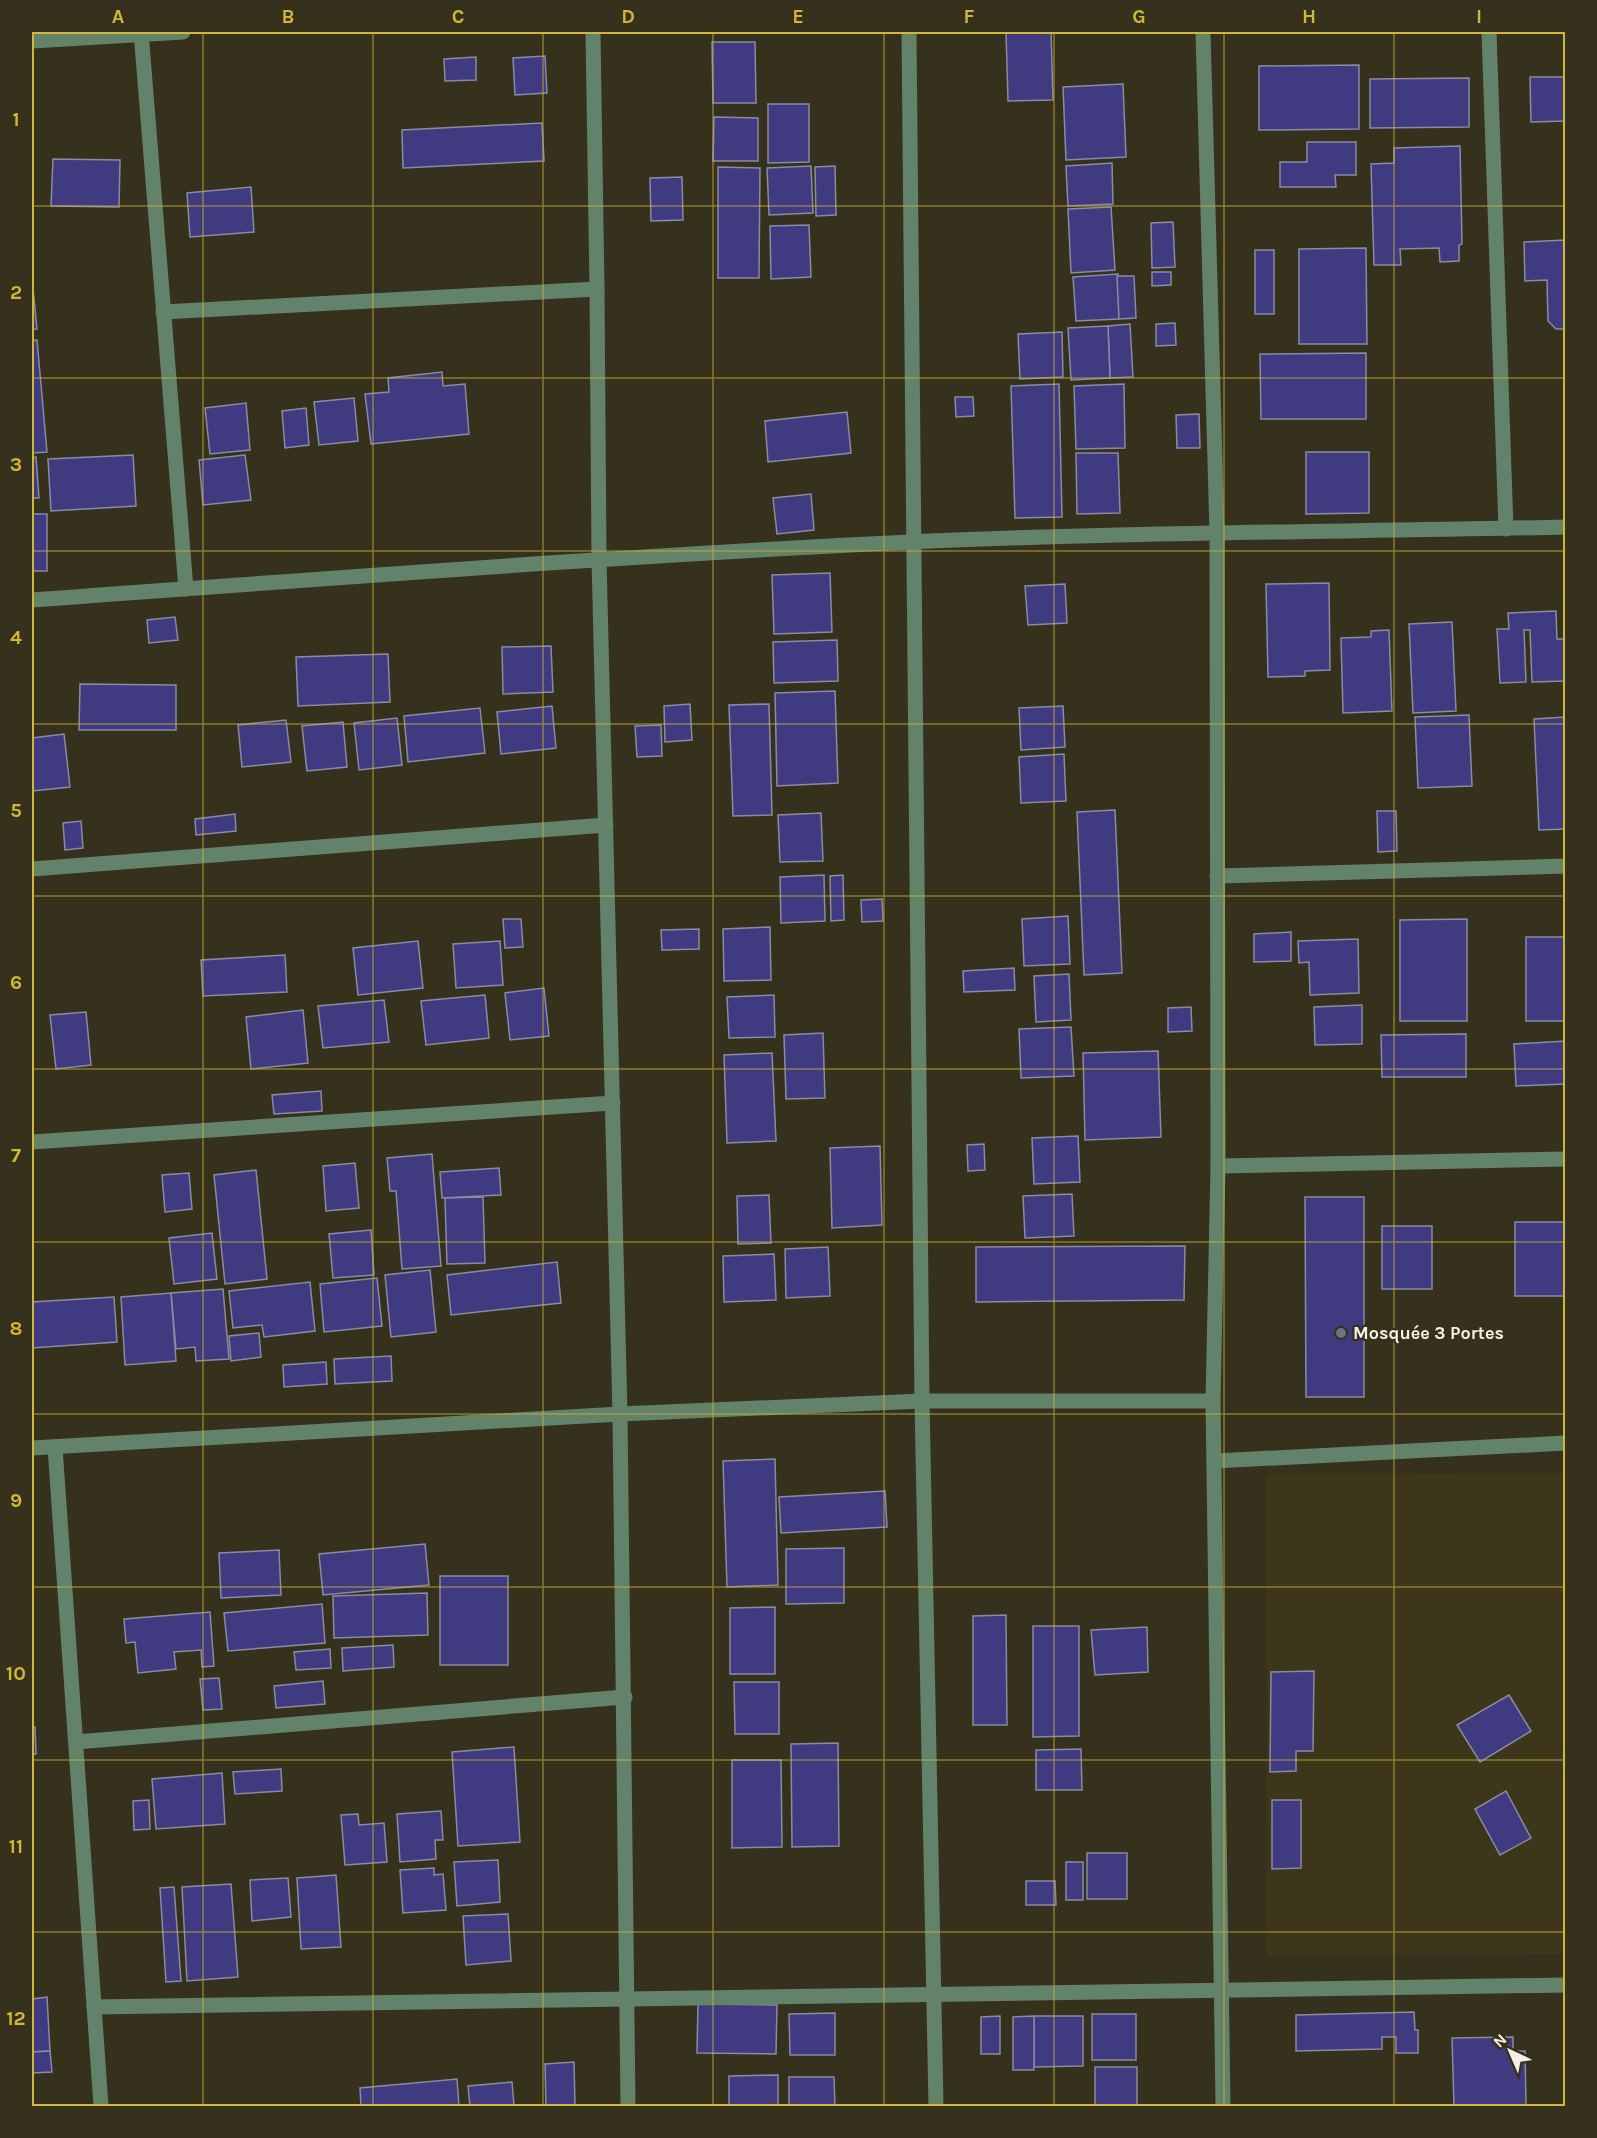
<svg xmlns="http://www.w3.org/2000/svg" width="1597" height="2138" viewBox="0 0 1597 2138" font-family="Karla,sans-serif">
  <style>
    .built { fill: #3d361a }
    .building { fill: #403b81; stroke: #898ba1; stroke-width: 1.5 }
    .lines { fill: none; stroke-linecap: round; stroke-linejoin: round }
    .minor { stroke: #62826a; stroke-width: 15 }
    .grid { fill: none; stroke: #d1b736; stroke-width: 1.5; stroke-opacity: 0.55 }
    .worship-dot { fill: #6b7280; stroke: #36311d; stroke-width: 2 }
    .labels { text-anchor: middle; stroke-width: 4.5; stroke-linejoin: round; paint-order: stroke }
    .poi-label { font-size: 18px; font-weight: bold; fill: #f4f1e4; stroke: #36311d; text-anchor: start }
    .neatline { fill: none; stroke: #d1b736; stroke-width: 2 }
    .grid-label { font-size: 20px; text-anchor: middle; font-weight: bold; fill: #d1b736 }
  </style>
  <rect width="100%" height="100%" fill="#36311d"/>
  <!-- built -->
  <polygon class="built" points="1565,1473 1565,1954 1267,1956 1266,1475"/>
  <!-- building -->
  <g class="building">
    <polygon points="1006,32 1051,32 1053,100 1008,101"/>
    <polygon points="712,42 755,42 756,103 713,103"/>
    <polygon points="545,56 547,93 515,95 513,58"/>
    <polygon points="476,57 476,80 445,81 444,59"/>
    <polygon points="1359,65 1359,129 1259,130 1259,66"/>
    <polygon points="1530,77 1566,77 1566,121 1531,122"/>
    <polygon points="1469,78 1469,127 1370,128 1370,79"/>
    <polygon points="1123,84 1126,157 1066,160 1063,87"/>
    <polygon points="768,104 809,104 809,162 768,163"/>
    <polygon points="714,117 758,118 758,161 713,161"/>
    <polygon points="542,123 544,161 403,168 402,130"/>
    <polygon points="1564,131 1566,131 1565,179"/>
    <polygon points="1307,142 1356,142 1356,175 1335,175 1336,187 1280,187 1280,162 1307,162"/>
    <polygon points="1460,146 1462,244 1459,245 1459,261 1440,262 1439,248 1400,249 1401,265 1374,265 1371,164 1394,163 1394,148"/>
    <polygon points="53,159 120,160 119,207 51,206"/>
    <polygon points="1112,163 1113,204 1068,206 1066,166"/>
    <polygon points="811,166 813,213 769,215 767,168"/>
    <polygon points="835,166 836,215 816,216 815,167"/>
    <polygon points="718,167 760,168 759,278 718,278"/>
    <polygon points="682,177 683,220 651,221 650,178"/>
    <polygon points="251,187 254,232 190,237 187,193"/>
    <polygon points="1111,207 1115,270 1071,273 1068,209"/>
    <polygon points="1173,222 1175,267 1152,268 1151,223"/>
    <polygon points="809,225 811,277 771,279 770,226"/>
    <polygon points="1566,240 1566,329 1556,329 1548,321 1547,280 1525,281 1524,242"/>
    <polygon points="1366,248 1367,344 1299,344 1299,249"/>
    <rect x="1255" y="250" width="19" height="64"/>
    <polygon points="1152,272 1171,272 1171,285 1152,286"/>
    <polygon points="1118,274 1119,319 1076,321 1073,277"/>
    <polygon points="1117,276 1134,276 1136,318 1119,319"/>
    <polygon points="32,278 37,329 32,330"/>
    <polygon points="1175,323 1176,345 1156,346 1156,324"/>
    <polygon points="1130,324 1133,377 1110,378 1108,326"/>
    <polygon points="1108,326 1110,378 1071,380 1068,328"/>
    <polygon points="1062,332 1063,377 1020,379 1018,334"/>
    <polygon points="37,340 47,452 32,453 32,341"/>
    <polygon points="1366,353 1366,419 1261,419 1260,354"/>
    <polygon points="442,372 443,386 465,384 469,434 371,444 365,394 389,392 388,378"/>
    <polygon points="1059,384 1062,517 1015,518 1011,386"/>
    <polygon points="1124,384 1125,448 1076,449 1074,386"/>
    <polygon points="955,397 973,397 974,416 956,417"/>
    <polygon points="354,398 358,441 319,445 314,402"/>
    <polygon points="246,403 250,450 210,454 205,408"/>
    <polygon points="306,408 309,445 285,448 282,411"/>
    <polygon points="847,412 851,453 768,462 765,421"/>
    <polygon points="1199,414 1200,448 1177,448 1176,415"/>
    <polygon points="1306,452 1369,452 1369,513 1306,514"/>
    <polygon points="1076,453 1118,453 1120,513 1077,514"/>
    <polygon points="133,455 136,506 51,511 48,459"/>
    <polygon points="245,455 251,500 203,505 199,460"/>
    <polygon points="36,457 39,498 32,498 32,458"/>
    <polygon points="811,494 814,530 777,534 773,498"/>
    <rect x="32" y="514" width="15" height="57"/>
    <polygon points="830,573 832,632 774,634 772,575"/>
    <polygon points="1329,583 1330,670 1305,671 1305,676 1268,677 1266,584"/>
    <polygon points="1065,584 1067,623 1028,625 1025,586"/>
    <polygon points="1556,611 1557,639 1566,639 1566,681 1532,682 1530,630 1524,630 1526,682 1500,683 1497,629 1509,629 1508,613"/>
    <polygon points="175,617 178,640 149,643 147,620"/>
    <polygon points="1452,622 1456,711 1413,713 1409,624"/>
    <polygon points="1389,630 1392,711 1343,713 1341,638 1371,637 1371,631"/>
    <polygon points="837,640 838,681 774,683 773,642"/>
    <polygon points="551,646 553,692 503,694 502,647"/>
    <polygon points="388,654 390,702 298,706 296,657"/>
    <polygon points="80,684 176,685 176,730 79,730"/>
    <polygon points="835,691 838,783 777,786 775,693"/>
    <polygon points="690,704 692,740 665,742 664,706"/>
    <polygon points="769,704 772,815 733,816 729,705"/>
    <polygon points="552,706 556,748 501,754 497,712"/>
    <polygon points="1063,706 1065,747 1021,750 1019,708"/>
    <polygon points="480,708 485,753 408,762 404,716"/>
    <polygon points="1469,715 1472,786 1418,788 1415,717"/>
    <polygon points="1566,717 1566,829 1539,830 1534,719"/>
    <polygon points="397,718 402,765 359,770 354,723"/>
    <polygon points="286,720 291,762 242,767 238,725"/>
    <polygon points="343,722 347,767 307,771 302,726"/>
    <polygon points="661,725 662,756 637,757 635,726"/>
    <polygon points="64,734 70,787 32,791 32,738"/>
    <polygon points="1064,754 1066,801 1021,803 1019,757"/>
    <polygon points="1115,810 1122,973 1084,975 1077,812"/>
    <polygon points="1377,811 1396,811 1397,851 1378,852"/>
    <polygon points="821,813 823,861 780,862 778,815"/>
    <polygon points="235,814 236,831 196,835 195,819"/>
    <polygon points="81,821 83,848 65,850 63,823"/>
    <polygon points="824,875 825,921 781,923 780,877"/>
    <polygon points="843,875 844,920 831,921 830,876"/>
    <polygon points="882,899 883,921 862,922 861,900"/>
    <polygon points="1068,916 1070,964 1024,966 1022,919"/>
    <polygon points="503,919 521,919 523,947 505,948"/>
    <polygon points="1467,919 1467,1021 1400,1021 1400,920"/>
    <polygon points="770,927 771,980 724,981 723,929"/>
    <polygon points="699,929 699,949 662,950 661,930"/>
    <polygon points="1291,932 1291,961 1254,962 1254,934"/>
    <rect x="1526" y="937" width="40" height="84"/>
    <polygon points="1358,939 1359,993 1310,995 1309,962 1299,963 1298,941"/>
    <polygon points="418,941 423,988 358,995 353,948"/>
    <polygon points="500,941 503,985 456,988 453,944"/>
    <polygon points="285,955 287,992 203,996 201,960"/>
    <polygon points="1014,968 1015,990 964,992 963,971"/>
    <polygon points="1069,974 1071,1020 1036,1022 1034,976"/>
    <polygon points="544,988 549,1036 510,1040 505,993"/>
    <polygon points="485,995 489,1038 426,1045 421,1001"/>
    <polygon points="774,995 775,1037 729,1038 727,997"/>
    <polygon points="384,1000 389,1042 323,1048 318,1006"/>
    <polygon points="1362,1005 1362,1044 1315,1045 1314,1007"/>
    <polygon points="1191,1007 1192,1031 1168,1032 1168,1008"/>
    <polygon points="303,1010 308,1063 251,1069 246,1017"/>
    <polygon points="86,1012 91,1065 56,1069 50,1015"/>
    <polygon points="1071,1027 1074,1076 1021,1078 1019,1029"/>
    <polygon points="823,1033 825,1098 786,1099 784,1035"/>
    <polygon points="1466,1034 1466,1077 1382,1077 1381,1035"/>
    <polygon points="1566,1041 1566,1084 1516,1086 1514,1044"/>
    <polygon points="1158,1051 1161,1137 1085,1140 1083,1053"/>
    <polygon points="772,1053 776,1141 727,1143 724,1055"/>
    <polygon points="321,1091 322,1111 274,1114 272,1095"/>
    <polygon points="1078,1136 1080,1182 1034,1184 1032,1138"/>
    <polygon points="984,1144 985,1170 968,1171 967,1145"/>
    <polygon points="880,1146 882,1225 832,1228 830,1148"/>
    <polygon points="432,1154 441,1266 402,1269 396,1191 390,1191 387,1158"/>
    <polygon points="355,1163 359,1208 326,1211 323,1166"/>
    <polygon points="499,1168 501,1195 442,1198 440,1172"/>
    <polygon points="256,1170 267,1279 225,1284 214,1175"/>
    <polygon points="189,1173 192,1209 165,1212 162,1175"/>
    <polygon points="1072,1194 1074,1236 1025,1238 1023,1196"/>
    <polygon points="769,1195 771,1243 738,1244 737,1196"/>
    <polygon points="483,1197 485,1263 447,1264 445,1198"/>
    <polygon points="1305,1197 1364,1197 1364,1397 1306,1397"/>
    <rect x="1515" y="1222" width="51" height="74"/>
    <rect x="1382" y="1226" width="50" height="63"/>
    <polygon points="371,1230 374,1275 333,1278 329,1234"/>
    <polygon points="212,1233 217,1279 174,1284 169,1238"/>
    <polygon points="1185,1246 1184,1300 976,1302 976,1247"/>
    <polygon points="828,1247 830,1296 786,1298 785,1249"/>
    <polygon points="774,1254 776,1300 724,1302 723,1256"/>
    <polygon points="557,1262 561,1303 451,1315 447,1275"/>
    <polygon points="430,1270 436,1332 391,1337 385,1275"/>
    <polygon points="377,1278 382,1326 324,1332 320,1284"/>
    <polygon points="310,1282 315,1331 264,1337 262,1325 233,1328 229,1291"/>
    <polygon points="223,1289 229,1359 196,1361 195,1347 176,1349 171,1293"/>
    <polygon points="171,1293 176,1361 125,1365 121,1297"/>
    <polygon points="114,1297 117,1342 32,1348 32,1302"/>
    <polygon points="259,1333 261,1357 231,1361 229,1336"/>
    <polygon points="391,1356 392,1381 335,1384 334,1359"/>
    <polygon points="326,1362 327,1384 284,1387 283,1365"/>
    <polygon points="775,1459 778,1585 727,1587 723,1461"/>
    <polygon points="885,1491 887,1527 781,1533 779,1497"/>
    <polygon points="425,1544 429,1585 323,1595 319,1554"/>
    <polygon points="844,1548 844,1603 786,1604 786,1549"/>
    <polygon points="279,1550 281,1595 221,1598 219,1553"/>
    <rect x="440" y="1576" width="68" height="89"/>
    <polygon points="427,1593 428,1635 334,1638 333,1596"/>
    <polygon points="322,1604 325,1643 228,1651 224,1613"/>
    <polygon points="775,1607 775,1674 730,1674 730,1608"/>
    <polygon points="210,1612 214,1666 202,1667 201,1650 174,1652 176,1669 138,1673 135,1642 126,1643 124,1619"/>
    <polygon points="1006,1615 1007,1725 973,1725 973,1616"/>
    <polygon points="1033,1626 1079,1626 1079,1736 1033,1737"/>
    <polygon points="1147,1627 1148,1672 1095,1675 1091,1630"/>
    <polygon points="393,1645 394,1667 343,1671 342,1648"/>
    <polygon points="330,1649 331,1668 296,1670 294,1652"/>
    <polygon points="32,1666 33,1707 32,1707"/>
    <polygon points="1314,1671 1313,1751 1296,1751 1296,1771 1270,1772 1271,1672"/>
    <polygon points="219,1678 222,1709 203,1710 200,1679"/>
    <polygon points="323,1681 325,1704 276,1708 274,1686"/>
    <polygon points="734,1682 779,1682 779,1734 735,1734"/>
    <polygon points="1509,1695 1531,1731 1480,1762 1457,1725"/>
    <polygon points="32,1727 35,1727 36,1754 32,1754"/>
    <polygon points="838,1743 839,1846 792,1847 791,1744"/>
    <polygon points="514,1747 520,1842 458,1846 452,1752"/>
    <polygon points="1081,1749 1082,1790 1036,1790 1036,1750"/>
    <polygon points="732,1760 781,1760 782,1847 732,1848"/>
    <polygon points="281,1769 282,1791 235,1794 233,1772"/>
    <polygon points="222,1773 225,1824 156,1829 152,1779"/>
    <polygon points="1506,1791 1531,1838 1500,1855 1475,1809"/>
    <polygon points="149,1800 150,1829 134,1830 133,1801"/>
    <polygon points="1272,1800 1301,1800 1301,1868 1272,1869"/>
    <polygon points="441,1811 443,1840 435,1840 436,1859 400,1862 397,1814"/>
    <polygon points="358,1814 359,1825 384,1823 387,1862 345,1865 341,1815"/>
    <rect x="1087" y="1853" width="40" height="46"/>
    <polygon points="498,1860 500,1902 457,1906 454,1862"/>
    <rect x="1066" y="1862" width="17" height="38"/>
    <polygon points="434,1868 434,1875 443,1874 446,1910 403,1913 400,1870"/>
    <polygon points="336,1875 341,1947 301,1949 297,1878"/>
    <polygon points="288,1878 291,1917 252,1921 250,1880"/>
    <polygon points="1026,1881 1055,1881 1056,1905 1026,1905"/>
    <polygon points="231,1884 238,1977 187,1981 182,1887"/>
    <polygon points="174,1887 181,1981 166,1982 160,1888"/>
    <polygon points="508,1914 511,1961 466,1965 463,1916"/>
    <polygon points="47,1997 50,2051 32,2052 32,1999"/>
    <polygon points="698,2004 777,2005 776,2054 697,2053"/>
    <polygon points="1414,2012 1415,2030 1418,2030 1418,2053 1396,2053 1396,2037 1382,2037 1382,2049 1296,2051 1296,2015"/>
    <polygon points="835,2013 835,2055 790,2055 789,2014"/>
    <rect x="1092" y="2014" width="44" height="46"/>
    <polygon points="1000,2016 1000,2054 981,2054 981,2017"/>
    <polygon points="1034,2016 1083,2016 1083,2066 1034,2067"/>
    <polygon points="1034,2016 1034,2070 1013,2070 1013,2017"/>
    <polygon points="1513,2037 1513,2051 1525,2051 1526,2106 1454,2106 1452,2038"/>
    <polygon points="50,2051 52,2072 32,2073 32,2052"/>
    <polygon points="574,2062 575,2106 546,2106 545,2064"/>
    <rect x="1095" y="2067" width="42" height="39"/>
    <polygon points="778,2075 778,2106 729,2106 729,2076"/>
    <polygon points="789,2077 834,2077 835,2106 789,2106"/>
    <polygon points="457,2079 459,2106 361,2106 360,2088"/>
    <polygon points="512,2082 514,2106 470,2106 468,2086"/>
  </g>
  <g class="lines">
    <!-- minor -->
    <g class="minor">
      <polyline points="141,32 186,589"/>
      <polyline points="593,32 597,289 599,559 620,1414 628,2106"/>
      <polyline points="909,32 922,1401 936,2106"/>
      <polyline points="1203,32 1217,533 1218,1166 1213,1401 1223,2106"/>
      <polyline points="1489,32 1506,529"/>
      <polyline points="32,41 183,32"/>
      <polyline points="163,312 597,289"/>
      <path d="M32,600C324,579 617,556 910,542C1128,532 1347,532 1566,527"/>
      <polyline points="32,869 606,825"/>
      <polyline points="1217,876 1566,866"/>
      <polyline points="32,1142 613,1103"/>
      <polyline points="1218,1166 1566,1159"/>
      <polyline points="55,1447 101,2106"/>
      <polyline points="32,1448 620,1414 922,1401 1213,1401"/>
      <polyline points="1214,1461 1566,1443"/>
      <polyline points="76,1742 625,1697"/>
      <polyline points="94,2007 1566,1985"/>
    </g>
  </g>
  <!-- grid -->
  <path class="grid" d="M203,32V2106M373,32V2106M543,32V2106M713,32V2106M884,32V2106M1054,32V2106M1224,32V2106M1394,32V2106M32,206H1566M32,378H1566M32,551H1566M32,724H1566M32,896H1566M32,1069H1566M32,1242H1566M32,1414H1566M32,1587H1566M32,1760H1566M32,1932H1566"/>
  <!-- markers -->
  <circle class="worship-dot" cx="1341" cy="1333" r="6"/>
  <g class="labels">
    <!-- poi labels -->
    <g class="poi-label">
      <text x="1353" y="1339">Mosquée 3 Portes</text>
    </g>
  </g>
  <!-- border -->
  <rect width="1597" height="2138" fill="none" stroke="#36311d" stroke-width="66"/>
  <!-- north arrow -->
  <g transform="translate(1510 2051) rotate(316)" stroke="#36311d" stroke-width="4.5" paint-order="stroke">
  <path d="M0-4.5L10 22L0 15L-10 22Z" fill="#f4f1e4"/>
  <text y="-9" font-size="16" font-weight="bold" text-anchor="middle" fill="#f4f1e4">N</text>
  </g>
  <rect x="33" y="33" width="1531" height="2072" class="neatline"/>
  <g class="grid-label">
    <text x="118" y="23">A</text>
    <text x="288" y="23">B</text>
    <text x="458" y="23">C</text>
    <text x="628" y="23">D</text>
    <text x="798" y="23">E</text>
    <text x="969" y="23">F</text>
    <text x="1139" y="23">G</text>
    <text x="1309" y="23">H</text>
    <text x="1479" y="23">I</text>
    <text x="16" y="126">1</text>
    <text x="16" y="299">2</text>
    <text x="16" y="471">3</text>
    <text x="16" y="644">4</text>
    <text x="16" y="817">5</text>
    <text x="16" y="989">6</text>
    <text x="16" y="1162">7</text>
    <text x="16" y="1335">8</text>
    <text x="16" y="1507">9</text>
    <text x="16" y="1680">10</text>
    <text x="16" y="1853">11</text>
    <text x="16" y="2025">12</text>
  </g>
</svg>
